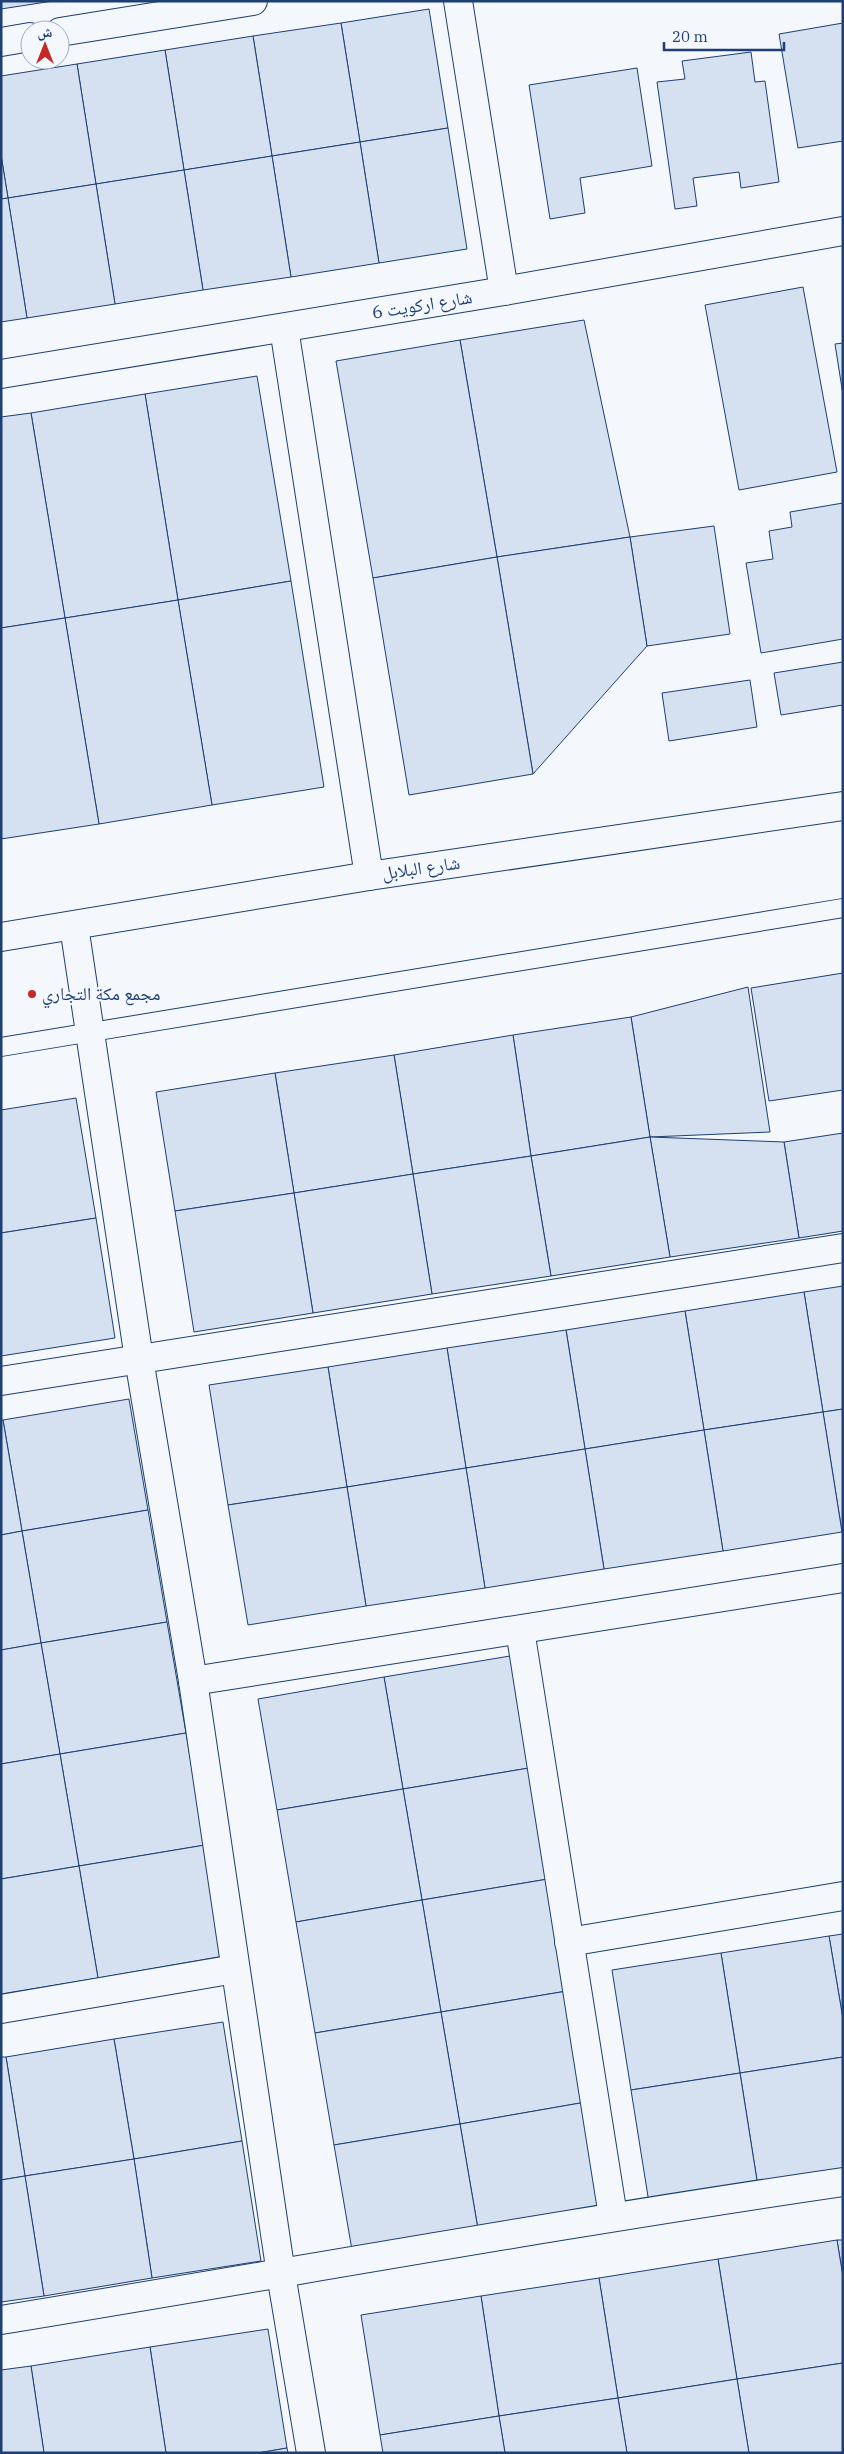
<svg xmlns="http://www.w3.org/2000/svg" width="844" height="2454" viewBox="0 0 844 2454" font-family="'IBM Plex Serif','Noto Naskh Arabic',serif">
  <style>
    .building { fill: #d5e0f0; stroke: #1d3f73 }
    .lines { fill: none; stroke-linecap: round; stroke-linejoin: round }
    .service-casing { stroke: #1d3f73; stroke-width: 20 }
    .minor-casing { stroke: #1d3f73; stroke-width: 30 }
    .tertiary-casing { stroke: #1d3f73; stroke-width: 30 }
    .service { stroke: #f4f7fb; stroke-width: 18 }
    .minor { stroke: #f4f7fb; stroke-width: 28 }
    .tertiary { stroke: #f4f7fb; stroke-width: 28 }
    .poi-dot { fill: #c62828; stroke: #f4f7fb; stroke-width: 2 }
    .labels { text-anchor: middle; stroke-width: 4; stroke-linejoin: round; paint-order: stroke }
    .street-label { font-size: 18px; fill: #1d3f73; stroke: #f4f7fb }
    .poi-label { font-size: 18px; fill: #1d3f73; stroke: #f4f7fb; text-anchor: start }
  </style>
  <rect width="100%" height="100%" fill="#f4f7fb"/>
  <!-- building -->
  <g class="building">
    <polygon points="1,1 53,1 1,9"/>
    <polygon points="429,9 448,128 360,142 341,23"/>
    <polygon points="341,23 360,142 272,156 253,36"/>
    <polygon points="843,23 843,141 798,148 779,34"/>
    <polygon points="253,36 272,156 184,170 165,50"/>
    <polygon points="165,50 184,170 96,184 77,64"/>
    <polygon points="751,52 755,82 765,81 779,182 741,188 739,172 693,178 697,206 675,209 657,82 685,79 682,61"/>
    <polygon points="77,64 96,184 8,198 1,155 1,76"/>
    <polygon points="637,68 652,166 580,178 585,213 550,219 529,85"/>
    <polygon points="448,128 467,249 379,263 360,142"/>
    <polygon points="360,142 379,263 291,277 272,156"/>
    <polygon points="1,155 8,198 1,199"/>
    <polygon points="272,156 291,277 203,290 184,170"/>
    <polygon points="184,170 203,290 115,304 96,184"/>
    <polygon points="96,184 115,304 27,318 8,198"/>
    <polygon points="8,198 27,318 1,322 1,199"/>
    <polygon points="803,287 837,472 739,490 705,305"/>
    <polygon points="584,320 630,537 497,557 460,340"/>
    <polygon points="460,340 497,557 373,578 336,361"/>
    <polygon points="843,343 843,395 835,344"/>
    <polygon points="257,376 291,581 178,600 145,394"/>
    <polygon points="145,394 178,600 65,618 31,413"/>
    <polygon points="31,413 65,618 1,628 1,417"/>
    <polygon points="843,503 843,639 761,653 746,563 773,559 769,531 792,527 790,512"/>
    <polygon points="714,526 730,634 647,646 630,537"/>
    <polygon points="630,537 647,646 533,774 497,557"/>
    <polygon points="497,557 533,774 409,795 373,578"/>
    <polygon points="291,581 324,787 212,805 178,600"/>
    <polygon points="178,600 212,805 99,824 65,618"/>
    <polygon points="65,618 99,824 1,839 1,628"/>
    <polygon points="843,662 843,705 781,715 774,673"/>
    <polygon points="750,680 757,727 669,741 662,693"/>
    <polygon points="843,973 843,1090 769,1101 751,988"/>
    <polygon points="748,987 770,1132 650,1137 631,1017"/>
    <polygon points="631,1017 650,1137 531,1156 513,1035"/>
    <polygon points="513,1035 531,1156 413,1174 394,1055"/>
    <polygon points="394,1055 413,1174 294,1193 275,1073"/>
    <polygon points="275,1073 294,1193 175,1211 156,1092"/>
    <polygon points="76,1098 96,1218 1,1233 1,1110"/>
    <polygon points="843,1133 843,1231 799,1238 784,1142"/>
    <polygon points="650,1137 784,1142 799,1238 670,1257"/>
    <polygon points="650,1137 670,1257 551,1276 531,1156"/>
    <polygon points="531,1156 551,1276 432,1294 413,1174"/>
    <polygon points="413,1174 432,1294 313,1313 294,1193"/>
    <polygon points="294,1193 313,1313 194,1332 175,1211"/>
    <polygon points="96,1218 115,1338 1,1356 1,1233"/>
    <polygon points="843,1286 843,1409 823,1412 804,1292"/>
    <polygon points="804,1292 823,1412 704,1430 685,1311"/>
    <polygon points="685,1311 704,1430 585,1449 566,1330"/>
    <polygon points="566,1330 585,1449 466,1468 447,1348"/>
    <polygon points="447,1348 466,1468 347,1487 328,1367"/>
    <polygon points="328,1367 347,1487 228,1505 209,1385"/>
    <polygon points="129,1399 148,1510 22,1531 3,1420"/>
    <polygon points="843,1409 843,1532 842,1532 823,1412"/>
    <polygon points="823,1412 842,1532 723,1551 704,1430"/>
    <polygon points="1,1420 3,1420 22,1531 1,1535"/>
    <polygon points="704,1430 723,1551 604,1569 585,1449"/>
    <polygon points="585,1449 604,1569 485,1588 466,1468"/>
    <polygon points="466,1468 485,1588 366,1606 347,1487"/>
    <polygon points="347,1487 366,1606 248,1625 228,1505"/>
    <polygon points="148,1510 167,1622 41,1643 22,1531"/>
    <polygon points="22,1531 41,1643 1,1650 1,1535"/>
    <polygon points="167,1622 186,1733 60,1754 41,1643"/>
    <polygon points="41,1643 60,1754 1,1764 1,1650"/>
    <polygon points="510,1656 529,1768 403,1789 384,1677"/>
    <polygon points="384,1677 403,1789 277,1810 258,1699"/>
    <polygon points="186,1733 205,1845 79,1866 60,1754"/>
    <polygon points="60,1754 79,1866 1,1879 1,1764"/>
    <polygon points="529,1768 548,1879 422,1900 403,1789"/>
    <polygon points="403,1789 422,1900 296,1922 277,1810"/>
    <polygon points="205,1845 224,1956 98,1978 79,1866"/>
    <polygon points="79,1866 98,1978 1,1994 1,1879"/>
    <polygon points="548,1879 567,1991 441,2012 422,1900"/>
    <polygon points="422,1900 441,2012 315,2033 296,1922"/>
    <polygon points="843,1934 843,2019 829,1936"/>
    <polygon points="829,1936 843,2019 843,2057 740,2073 721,1953"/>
    <polygon points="721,1953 740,2073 631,2090 612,1970"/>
    <polygon points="567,1991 586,2102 460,2124 441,2012"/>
    <polygon points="441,2012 460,2124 334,2145 315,2033"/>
    <polygon points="223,2022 242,2141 134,2159 114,2039"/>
    <polygon points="114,2039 134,2159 25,2176 6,2057"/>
    <polygon points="1,2057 6,2057 25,2176 1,2180"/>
    <polygon points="843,2057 843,2179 759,2193 740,2073"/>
    <polygon points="740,2073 759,2193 650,2209 631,2090"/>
    <polygon points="586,2102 605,2214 479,2235 460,2124"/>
    <polygon points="460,2124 479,2235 353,2256 334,2145"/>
    <polygon points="242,2141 261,2261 152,2278 134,2159"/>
    <polygon points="134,2159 152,2278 44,2296 25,2176"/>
    <polygon points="25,2176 44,2296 1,2302 1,2180"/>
    <polygon points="837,2240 843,2240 843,2277"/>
    <polygon points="837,2240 843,2277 843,2363 737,2379 718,2259"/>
    <polygon points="718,2259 737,2379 618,2398 599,2278"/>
    <polygon points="599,2278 618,2398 499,2416 481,2296"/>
    <polygon points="481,2296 499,2416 380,2435 361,2315"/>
    <polygon points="268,2329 287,2448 258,2453 166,2453 150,2347"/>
    <polygon points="150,2347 166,2453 44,2453 31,2366"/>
    <polygon points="843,2363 843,2453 749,2453 737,2379"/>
    <polygon points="31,2366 44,2453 1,2453 1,2370"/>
    <polygon points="737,2379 749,2453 627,2453 618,2398"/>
    <polygon points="618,2398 627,2453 505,2453 499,2416"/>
    <polygon points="499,2416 505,2453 383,2453 380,2435"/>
    <polygon points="287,2448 288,2453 258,2453"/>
  </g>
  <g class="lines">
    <defs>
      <polyline id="service" points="1,1047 843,908"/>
      <g id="minor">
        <polyline points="458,1 504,291"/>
        <polyline points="60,32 253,1"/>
        <polyline points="1,42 30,37"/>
        <polyline points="284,328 369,876"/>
        <polyline points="1,374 504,291 843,231"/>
        <polyline points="74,926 139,1359 193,1681 281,2274 311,2453"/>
        <polyline points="1,1381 843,1248"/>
        <polyline points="520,1630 613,2216"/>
        <polyline points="193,1681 843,1578"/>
        <polyline points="569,1942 843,1896"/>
        <polyline points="1,2009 235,1969"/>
        <path d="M1,2320C282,2274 562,2223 843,2182"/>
      </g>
      <polyline id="tertiary" points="1,937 369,876 843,806"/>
    </defs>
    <!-- service casing -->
    <use href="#service" class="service-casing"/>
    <!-- minor casing -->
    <use href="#minor" class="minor-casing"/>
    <!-- tertiary casing -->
    <use href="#tertiary" class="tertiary-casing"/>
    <!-- service -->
    <use href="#service" class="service"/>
    <!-- minor -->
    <use href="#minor" class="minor"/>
    <!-- tertiary -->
    <use href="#tertiary" class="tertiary"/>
  </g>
  <!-- markers -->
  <circle class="poi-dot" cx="32" cy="994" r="5"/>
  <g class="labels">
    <!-- street labels -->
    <g class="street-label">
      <text transform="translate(422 305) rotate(-9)" y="6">شارع اركويت 6</text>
      <text transform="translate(421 868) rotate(-8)" y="6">شارع البلابل</text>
    </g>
    <!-- poi labels -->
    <g class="poi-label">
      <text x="42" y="1000">مجمع مكة التجاري</text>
    </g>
  </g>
  <!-- border -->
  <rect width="844" height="2454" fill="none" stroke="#1d3f73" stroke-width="5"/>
  <!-- north arrow -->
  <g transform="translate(45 45)"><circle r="24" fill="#f4f7fb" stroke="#9eadc5"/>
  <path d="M0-4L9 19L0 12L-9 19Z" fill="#c62828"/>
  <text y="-8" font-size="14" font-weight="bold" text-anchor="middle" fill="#1d3f73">ش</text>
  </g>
  <!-- scale -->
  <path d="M664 42v8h120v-8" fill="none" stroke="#1d3f73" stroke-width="2.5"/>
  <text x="672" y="42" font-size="15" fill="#1d3f73" stroke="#f4f7fb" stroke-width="4" paint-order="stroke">20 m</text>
</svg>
